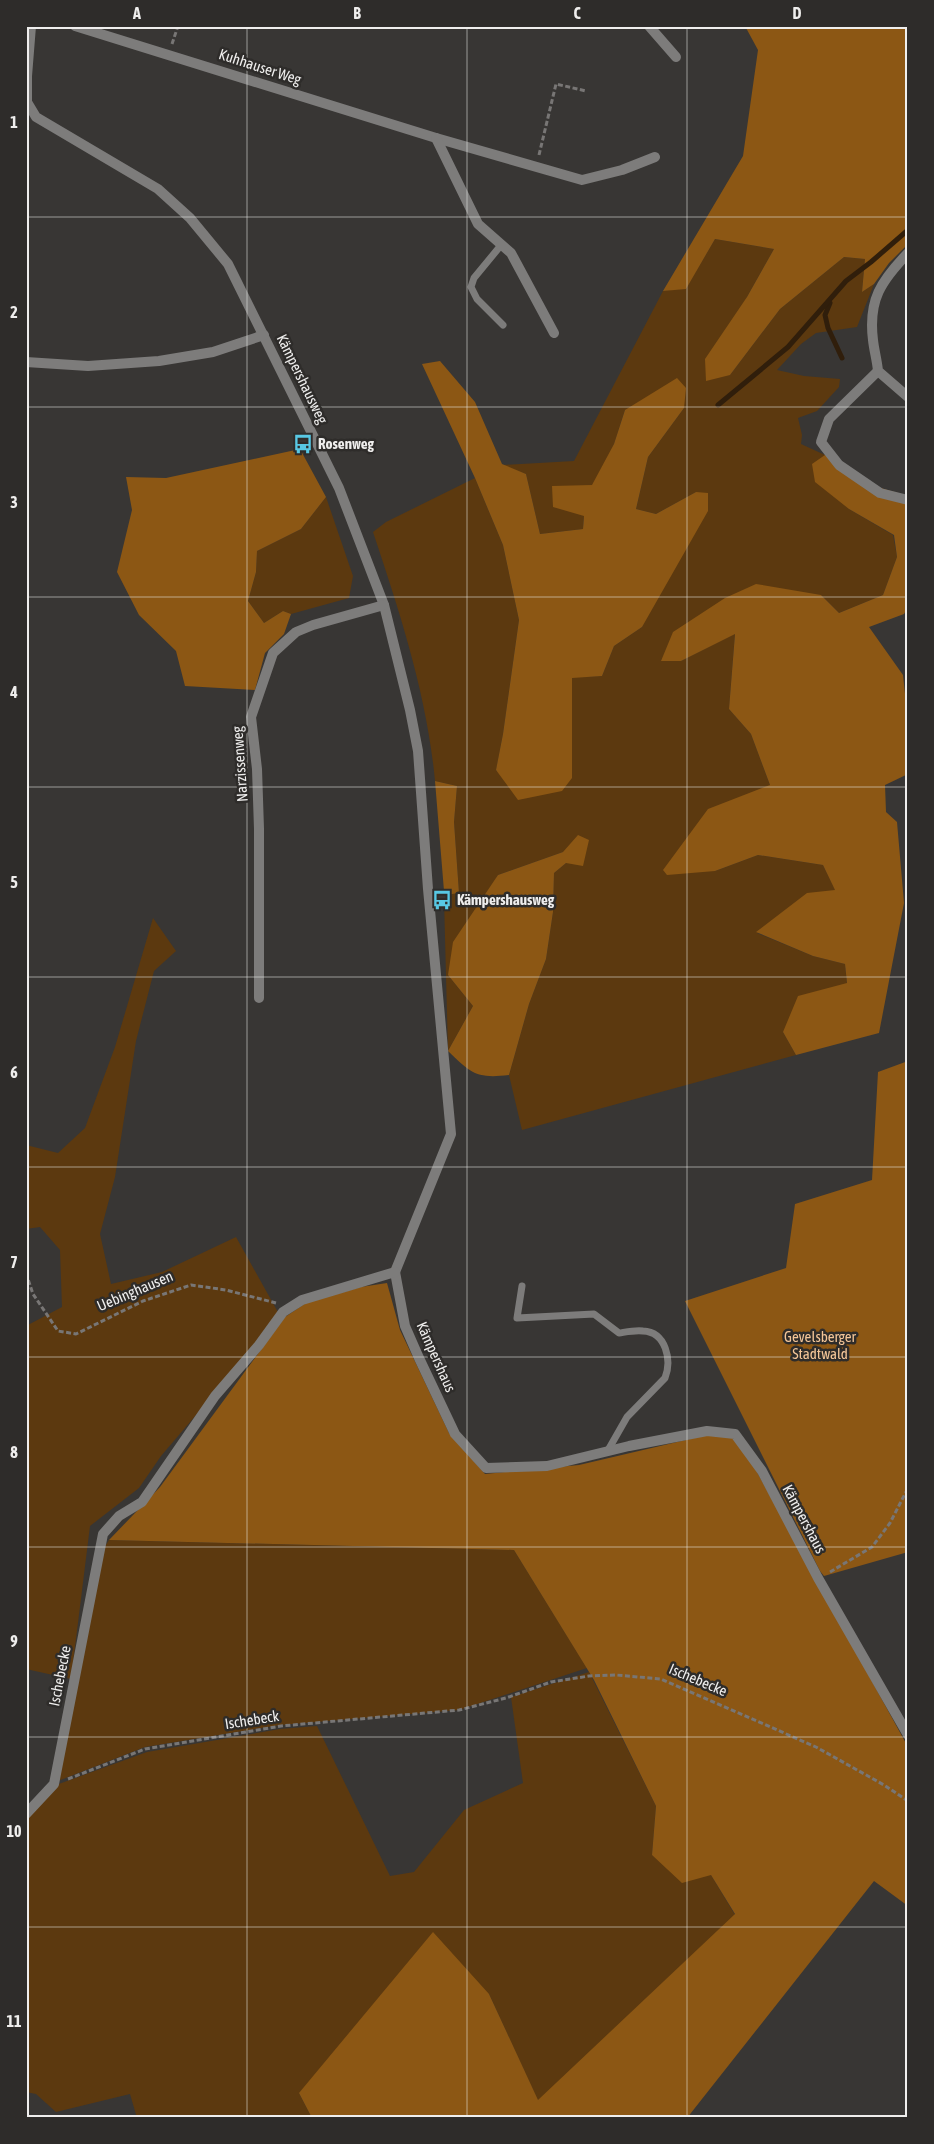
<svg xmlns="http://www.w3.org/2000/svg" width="934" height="2144" viewBox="0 0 934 2144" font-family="'Asap Condensed',sans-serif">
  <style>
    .green { fill: #5c390f }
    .forest { fill: #8c5714 }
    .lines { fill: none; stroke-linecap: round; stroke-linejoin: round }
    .stream { stroke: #301e0b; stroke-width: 5 }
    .path { stroke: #787675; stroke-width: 3; stroke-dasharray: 5 2.5; stroke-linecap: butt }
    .lane { stroke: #7d7c7b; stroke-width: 7 }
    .street { stroke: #7d7c7b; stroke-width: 10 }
    .grid { fill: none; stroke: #efeeed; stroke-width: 1; stroke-opacity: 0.55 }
    .labels { text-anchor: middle; stroke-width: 5; stroke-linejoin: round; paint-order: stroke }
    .street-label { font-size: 15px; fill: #efeeed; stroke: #2e2c2a }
    .poi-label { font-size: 15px; font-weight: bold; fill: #efeeed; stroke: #2e2c2a; text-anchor: start }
    .park-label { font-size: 15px; fill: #f4c698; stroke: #2e2c2a }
    .neatline { fill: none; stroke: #efeeed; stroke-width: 2 }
    .grid-label { font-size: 16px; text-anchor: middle; font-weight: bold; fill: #efeeed }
  </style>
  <rect width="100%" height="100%" fill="#383634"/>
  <!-- green -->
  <g class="green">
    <path d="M715,239L774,249L747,297L730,375L780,309L844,257L865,259L862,292L874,284L857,327L816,333L801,344L777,370L804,376L840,379L839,387L817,411L798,418L802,435L801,444L825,455L849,509L893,535L897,557L883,595L839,613L821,595L661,660L681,661L735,633L729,709L751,734L770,785L715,871L758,855L823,865L836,891L757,933L813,956L845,964L847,984L783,1032L796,1055L522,1130L509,1075L529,1004L546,959L553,912L554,873L566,863L563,852L498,875L448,975L473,1006L448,1051L444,899H446V895L459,893L454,822L457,786L435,781C427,695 400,613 373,532L386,522L475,478L503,545L519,620L503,734L496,771L572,778V677L602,676L614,646L642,627L696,492L656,514L636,509L648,457L684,408L625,410C621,421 618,433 614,444C601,475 584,493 583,529L540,534L526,474L502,465L574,461L663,291L686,288Z"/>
    <polygon points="326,497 353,576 349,598 291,614 283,611 264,623 248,601 256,572 257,551 301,529"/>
    <polygon points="153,918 176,951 154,971 136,1041 115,1177 100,1234 111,1284 162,1272 236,1237 279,1314 243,1360 161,1456 139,1488 90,1526 71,1679 26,1669 26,1326 62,1307 60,1250 40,1227 26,1229 26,1145 58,1153 85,1128 115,1047"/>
    <polygon points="109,1540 514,1550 587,1668 459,1710 281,1725 145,1747 58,1781 104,1548"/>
    <polygon points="589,1672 656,1806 652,1855 711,1875 735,1915 538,2101 489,1994 299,2093 312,2118 137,2118 130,2094 56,2112 36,2094 26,2092 26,1818 56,1785 147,1752 280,1729 317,1726 390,1876 414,1872 464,1810 523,1783 511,1697"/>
  </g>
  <!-- forest -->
  <g class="forest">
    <polygon points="745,26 908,26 908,244 889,263 874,284 862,292 865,259 844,257 780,309 730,375 706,381 705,359 747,297 774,249 715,239 686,289 663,291 743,156 758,50"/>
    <polygon points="440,361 475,402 502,464 526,474 540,534 583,529 584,516 553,507 552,486 592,485 614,444 625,410 677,378 686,388 684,408 648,457 636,509 656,514 696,492 708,493 708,511 642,627 614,646 602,676 572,678 572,778 562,791 518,800 496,770 503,734 519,620 503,545 475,478 422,364"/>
    <polygon points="300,449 326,497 301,529 257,551 256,572 248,601 264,623 283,611 291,614 284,634 265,653 255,690 185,686 176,651 139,615 117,572 132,510 126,477 166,478"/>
    <polygon points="825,455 867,484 908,496 908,607 904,614 869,627 903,675 908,722 908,774 885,785 886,812 897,822 904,903 879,1033 796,1055 783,1032 798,996 847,983 845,964 813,956 756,932 807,893 835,890 823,865 758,855 715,871 667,875 663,870 708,809 770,785 751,734 729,709 735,634 681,661 661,661 673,632 725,598 756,584 821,595 839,613 883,595 897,557 894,535 849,509 815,482 812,464"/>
    <polygon points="435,781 457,786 454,822 459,893 446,895 446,891 444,891"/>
    <path d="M578,835L589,840L583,866L566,863L554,873L553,912L546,959L529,1004L509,1075C476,1079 471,1073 448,1051L473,1006L448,975L453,942L498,875L563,852Z"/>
    <polygon points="908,1061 908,1552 824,1576 820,1571 685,1301 786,1268 795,1204 872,1180 878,1072"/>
    <polygon points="387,1283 400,1330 449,1433 485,1474 579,1465 707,1435 733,1438 746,1452 908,1747 908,1906 874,1881 687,2118 312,2118 299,2093 433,1932 489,1994 538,2100 735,1914 711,1875 682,1883 652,1855 656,1806 594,1680 514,1550 109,1540 160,1487 285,1317 306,1303 361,1287"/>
  </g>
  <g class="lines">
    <!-- stream -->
    <g class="stream">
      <polyline points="830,303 825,315 828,328 842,358"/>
      <polyline points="718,405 788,347 846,281 871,262 908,230"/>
    </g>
    <!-- path -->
    <g class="path">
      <polyline points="172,44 178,26"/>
      <polyline points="539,155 556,84 586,91"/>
      <polyline points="26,1273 33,1294 58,1331 76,1334 143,1301 191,1285 226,1290 276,1303"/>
      <polyline points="830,1572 872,1547 890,1523 908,1488"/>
      <polyline points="68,1779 145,1749 281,1726 459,1710 506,1698 551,1682 589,1676 616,1675 661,1679 816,1747 884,1785 908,1801"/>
    </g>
    <!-- lane -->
    <g class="lane">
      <polyline points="502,244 474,278 471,287 477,299 503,325"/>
      <path d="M522,1286L517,1318L594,1314L619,1333C626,1332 635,1330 643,1331C666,1332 672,1360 665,1378L627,1417L607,1452"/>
    </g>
    <!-- street -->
    <g class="street">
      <polyline points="31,26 27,76 27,102 36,117 158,189 190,218 228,264 339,488 384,605 410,710 418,751 428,889 451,1134 395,1272"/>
      <polyline points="75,26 436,138 582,180 622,170 655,157"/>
      <polyline points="649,26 676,57"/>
      <polyline points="436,138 478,224 511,253 554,333"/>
      <path d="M908,253C881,281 868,300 873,340C874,350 877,360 878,371L908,397"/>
      <polyline points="26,362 88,366 159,361 213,352 264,335"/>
      <polyline points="878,371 829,419 821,442 839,465 880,493 908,500"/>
      <polyline points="259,998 259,829 257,769 251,717 273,653 296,632 313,625 384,605"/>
      <polyline points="395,1272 405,1326 419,1358 455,1434 486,1468 547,1466 629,1446 707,1431 735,1434 762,1471 818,1578 908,1735"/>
      <polyline points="26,1814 54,1784 103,1534 119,1516 142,1502 215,1396 259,1345 283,1312 302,1300 395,1272"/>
    </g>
  </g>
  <!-- grid -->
  <path class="grid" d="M247,26V2118M467,26V2118M687,26V2118M26,217H908M26,407H908M26,597H908M26,787H908M26,977H908M26,1167H908M26,1357H908M26,1547H908M26,1737H908M26,1927H908"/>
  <!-- icons -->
  <defs>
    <symbol id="bus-bare" viewBox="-9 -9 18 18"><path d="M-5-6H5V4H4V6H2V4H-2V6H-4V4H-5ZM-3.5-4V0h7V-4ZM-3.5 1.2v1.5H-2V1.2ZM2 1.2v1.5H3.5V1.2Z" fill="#58c8e4" stroke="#2e2c2a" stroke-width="2.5" paint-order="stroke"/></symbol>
  </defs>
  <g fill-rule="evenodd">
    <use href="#bus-bare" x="289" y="430" width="28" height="28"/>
    <use href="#bus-bare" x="428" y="886" width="28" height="28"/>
  </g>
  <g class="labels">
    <!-- street labels -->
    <g class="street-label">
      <text transform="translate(260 67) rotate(18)" y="5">Kuhhauser Weg</text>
      <text transform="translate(302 379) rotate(64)" y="5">Kämpershausweg</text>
      <text transform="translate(240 764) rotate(-94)" y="5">Narzissenweg</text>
      <text transform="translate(135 1291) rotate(-23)" y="5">Uebinghausen</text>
      <text transform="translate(436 1357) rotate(66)" y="5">Kämpershaus</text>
      <text transform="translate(804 1519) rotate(62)" y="5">Kämpershaus</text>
      <text transform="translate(60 1676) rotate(-79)" y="5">Ischebecke</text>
      <text transform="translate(698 1680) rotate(23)" y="5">Ischebecke</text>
      <text transform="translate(252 1720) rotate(-9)" y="5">Ischebeck</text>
    </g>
    <!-- poi labels -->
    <g class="poi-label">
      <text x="318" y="449">Rosenweg</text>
      <text x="457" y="905">Kämpershausweg</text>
    </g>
    <!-- park labels -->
    <g class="park-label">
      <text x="820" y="1342">Gevelsberger<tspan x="820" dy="17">Stadtwald</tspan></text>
    </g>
  </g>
  <!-- border -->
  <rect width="934" height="2144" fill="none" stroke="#2e2c2a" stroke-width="55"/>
  <rect x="28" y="28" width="878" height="2088" class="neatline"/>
  <g class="grid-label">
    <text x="137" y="19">A</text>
    <text x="357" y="19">B</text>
    <text x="577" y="19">C</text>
    <text x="797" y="19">D</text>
    <text x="14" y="128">1</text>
    <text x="14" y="318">2</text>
    <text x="14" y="508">3</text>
    <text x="14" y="698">4</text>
    <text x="14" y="888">5</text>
    <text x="14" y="1078">6</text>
    <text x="14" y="1268">7</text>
    <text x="14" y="1458">8</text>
    <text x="14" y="1647">9</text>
    <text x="14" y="1837">10</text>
    <text x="14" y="2027">11</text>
  </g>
</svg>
